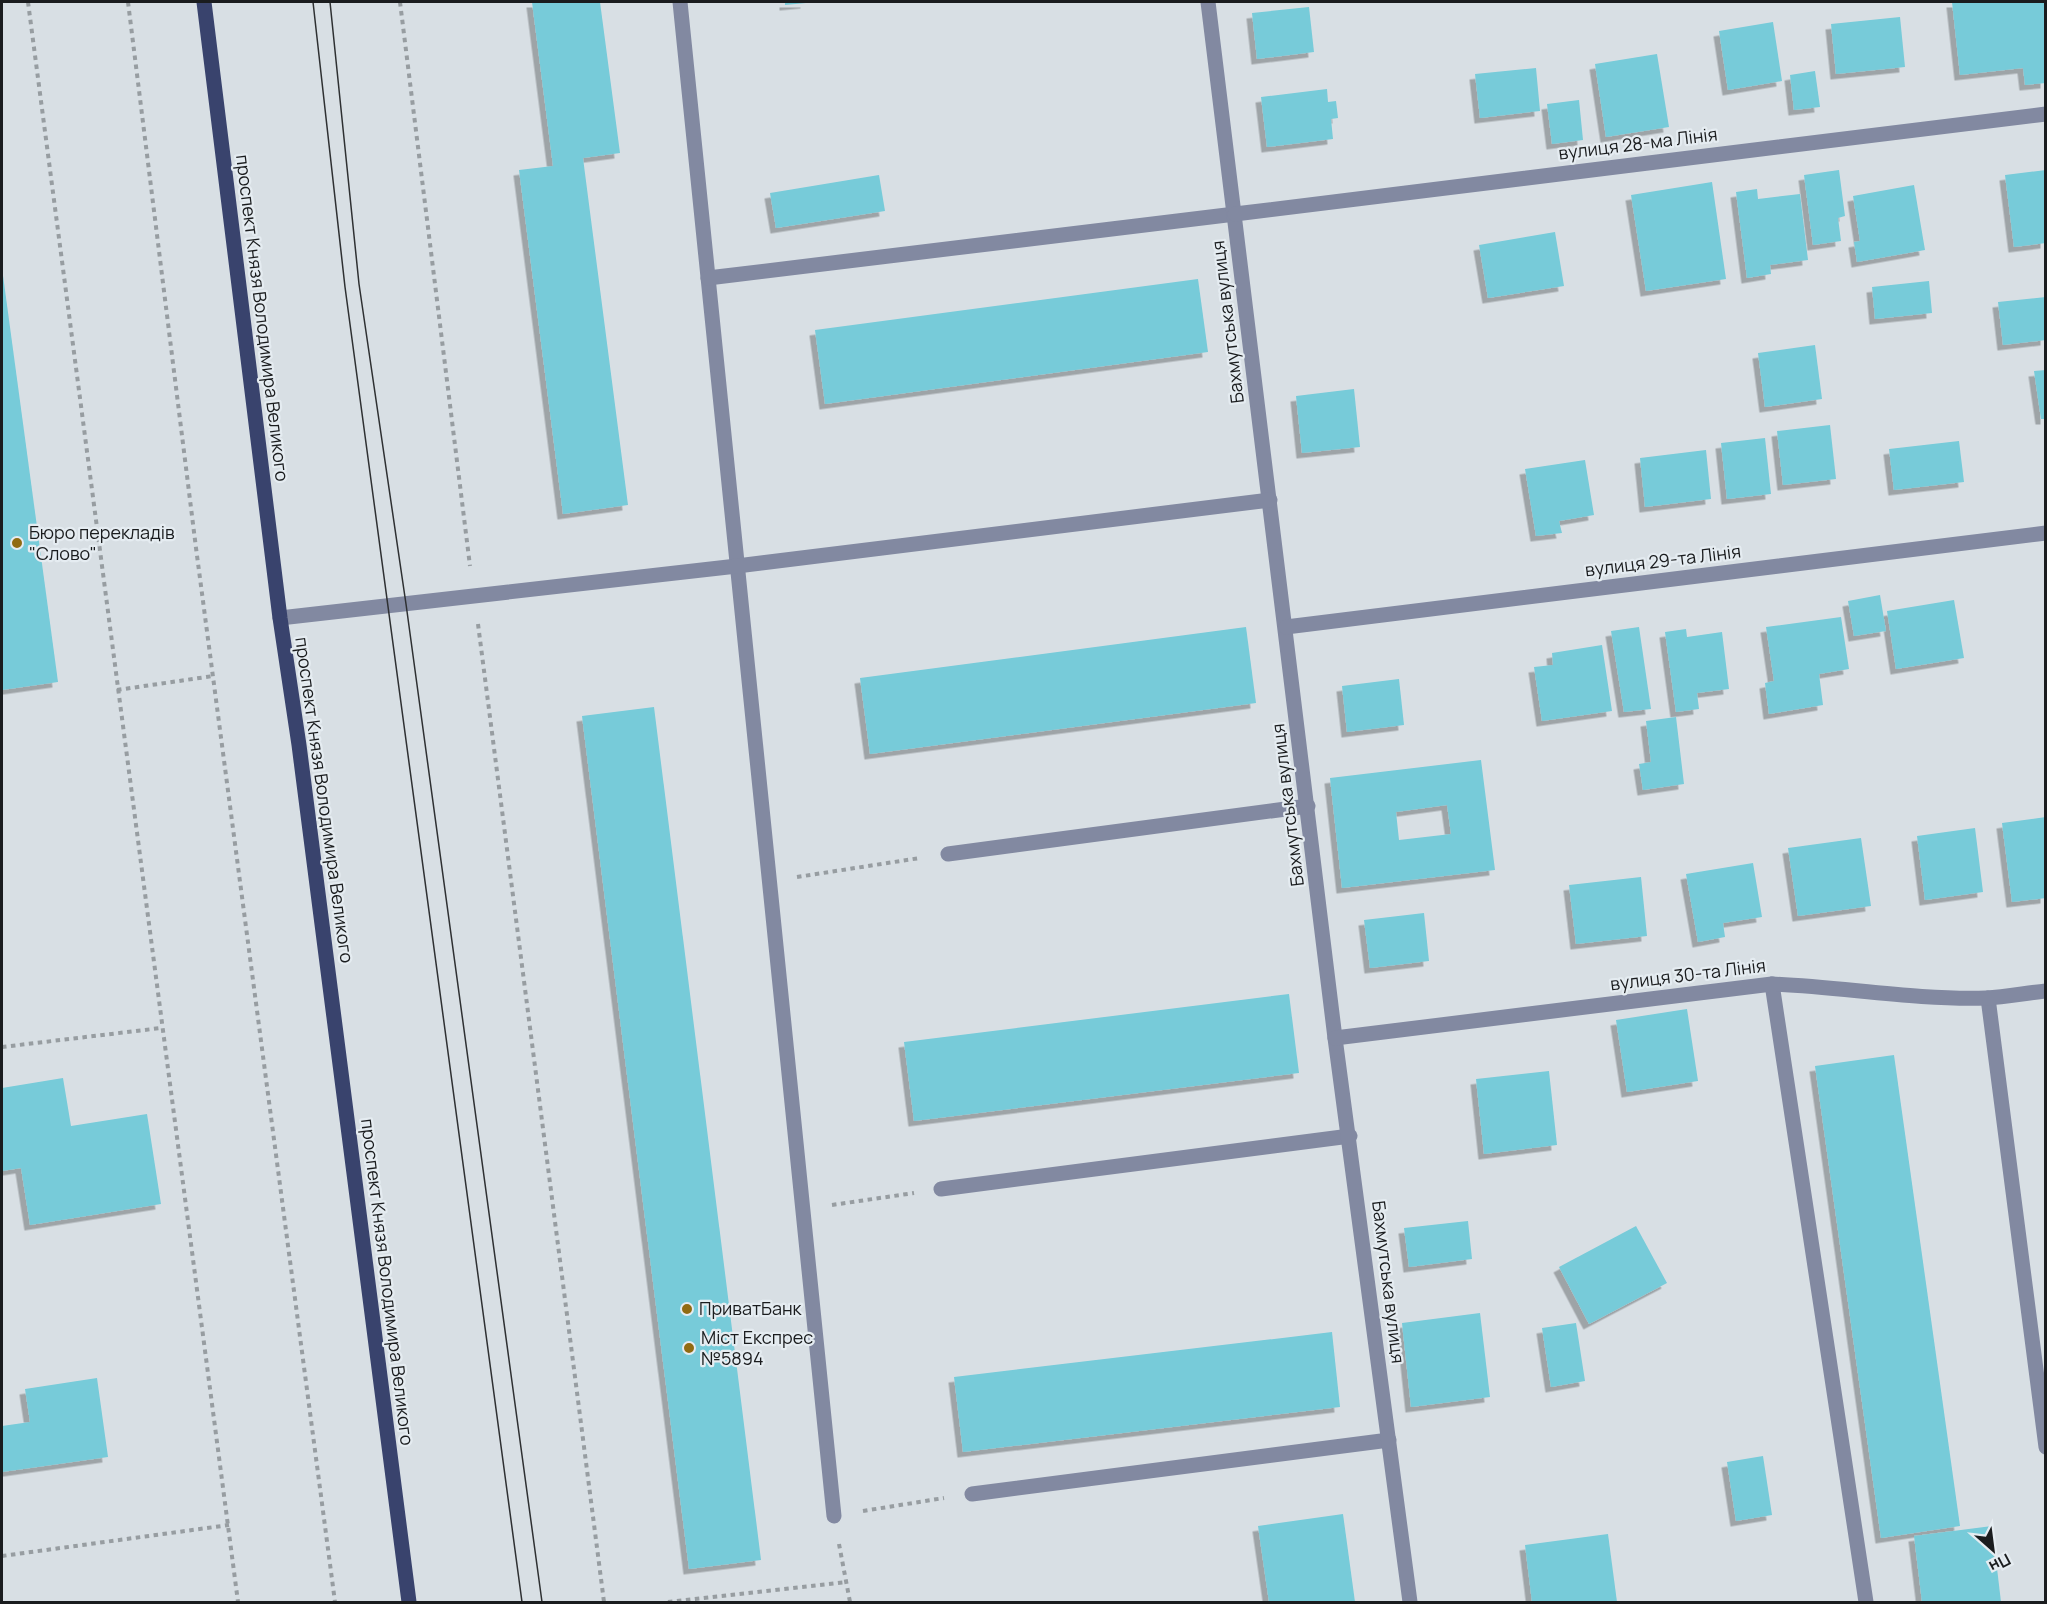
<svg xmlns="http://www.w3.org/2000/svg" width="2047" height="1604" viewBox="0 0 2047 1604" font-family="Manrope,sans-serif">
  <style>
    .building { fill: #77cbd9; fill-rule: evenodd; filter: url(#shadow) }
    .lines { fill: none; stroke-linecap: round; stroke-linejoin: round }
    .path { stroke: #979da1; stroke-width: 4; stroke-dasharray: 4.5 4.5; stroke-linecap: butt }
    .service { stroke: #8289a1; stroke-width: 15 }
    .minor { stroke: #8289a1; stroke-width: 15 }
    .primary { stroke: #39436d; stroke-width: 15 }
    .tram { stroke: #2e3032; stroke-width: 1.5 }
    .poi-dot { fill: #916b12; stroke: #e5ecf1; stroke-width: 2 }
    .labels { text-anchor: middle; stroke-width: 4.5; stroke-linejoin: round; paint-order: stroke }
    .street-label { font-size: 18px; fill: #1a1c1e; stroke: #e5ecf1 }
    .poi-label { font-size: 18px; fill: #1a1c1e; stroke: #e5ecf1; text-anchor: start }
  </style>
  <defs>
    <filter id="shadow"><feDropShadow dx="-5.5" dy="5.5" stdDeviation="0" flood-color="#0004"/></filter>
  </defs>
  <rect width="100%" height="100%" fill="#d8dfe4"/>
  <!-- building -->
  <g class="building">
    <polygon points="532,2 600,2 620,153 583,158 628,505 563,514 519,170 553,166"/>
    <polygon points="785,2 806,2 806,3 785,5"/>
    <polygon points="1952,2 2046,2 2046,83 2025,85 2023,68 1960,75"/>
    <polygon points="1309,7 1314,52 1257,59 1252,13"/>
    <polygon points="1900,17 1905,67 1836,74 1831,24"/>
    <polygon points="1773,22 1782,81 1728,90 1719,31"/>
    <polygon points="1657,54 1669,127 1606,137 1595,64"/>
    <polygon points="1536,68 1540,111 1480,118 1475,74"/>
    <polygon points="1815,71 1820,107 1794,110 1790,75"/>
    <polygon points="1327,89 1328,102 1336,101 1338,118 1331,119 1333,139 1267,147 1261,97"/>
    <polygon points="1579,100 1583,140 1552,144 1547,104"/>
    <polygon points="1839,170 1845,216 1838,218 1841,241 1813,245 1804,175"/>
    <polygon points="2046,170 2046,243 2014,247 2005,175"/>
    <polygon points="879,175 885,211 776,228 770,193"/>
    <polygon points="1712,182 1726,279 1646,291 1631,195"/>
    <polygon points="1914,185 1925,250 1857,262 1854,242 1860,241 1853,196"/>
    <polygon points="1757,189 1758,199 1800,194 1808,260 1770,265 1771,274 1747,278 1736,192"/>
    <polygon points="1555,232 1564,286 1488,298 1479,245"/>
    <polygon points="2,268 58,682 2,690"/>
    <polygon points="1198,279 1208,352 825,404 815,330"/>
    <polygon points="1929,281 1932,313 1875,319 1872,287"/>
    <polygon points="2046,297 2046,340 2003,345 1998,302"/>
    <polygon points="1815,345 1822,399 1765,407 1758,353"/>
    <polygon points="2046,370 2046,419 2041,419 2034,371"/>
    <polygon points="1354,389 1360,447 1302,453 1296,396"/>
    <polygon points="1830,425 1836,479 1783,485 1777,431"/>
    <polygon points="1765,438 1771,494 1727,499 1721,443"/>
    <polygon points="1959,441 1964,482 1894,490 1889,449"/>
    <polygon points="1706,450 1711,499 1645,507 1640,458"/>
    <polygon points="1585,460 1594,515 1559,521 1562,533 1536,536 1525,469"/>
    <polygon points="1880,595 1886,631 1854,636 1848,601"/>
    <polygon points="1954,600 1964,658 1896,669 1887,611"/>
    <polygon points="1841,617 1849,669 1819,674 1823,705 1769,714 1765,683 1774,681 1766,627"/>
    <polygon points="1246,627 1256,703 870,754 860,678"/>
    <polygon points="1639,627 1651,709 1624,712 1611,631"/>
    <polygon points="1686,629 1687,637 1722,632 1729,689 1697,693 1699,709 1676,712 1665,632"/>
    <polygon points="1602,645 1612,711 1542,721 1534,667 1553,665 1552,653"/>
    <polygon points="1399,679 1404,725 1347,732 1342,686"/>
    <polygon points="654,707 761,1560 689,1569 582,716"/>
    <polygon points="1676,717 1684,784 1643,790 1639,764 1651,762 1646,721"/>
    <path d="M1481,760L1495,870L1342,888L1330,778ZM1447,805L1451,834L1399,840L1396,812Z"/>
    <polygon points="2046,817 2046,898 2012,902 2002,823"/>
    <polygon points="1975,828 1983,892 1925,900 1917,836"/>
    <polygon points="1861,838 1871,906 1798,916 1788,848"/>
    <polygon points="1753,863 1762,917 1723,923 1725,937 1698,942 1686,874"/>
    <polygon points="1641,877 1647,936 1576,944 1569,885"/>
    <polygon points="1424,913 1429,961 1370,968 1364,920"/>
    <polygon points="1289,994 1299,1073 914,1121 904,1042"/>
    <polygon points="1687,1009 1698,1081 1627,1092 1616,1020"/>
    <polygon points="1894,1055 1960,1526 1881,1538 1815,1066"/>
    <polygon points="1549,1071 1557,1145 1484,1154 1476,1079"/>
    <polygon points="63,1078 71,1126 147,1114 161,1204 30,1225 21,1168 2,1171 2,1088"/>
    <polygon points="1468,1221 1472,1259 1409,1267 1404,1228"/>
    <polygon points="1636,1226 1667,1283 1589,1324 1559,1267"/>
    <polygon points="1480,1313 1490,1397 1411,1407 1402,1323"/>
    <polygon points="1576,1323 1585,1381 1551,1387 1542,1328"/>
    <polygon points="1332,1332 1340,1407 963,1452 954,1377"/>
    <polygon points="97,1378 108,1457 2,1472 2,1426 30,1422 25,1389"/>
    <polygon points="1763,1456 1772,1515 1736,1521 1727,1462"/>
    <polygon points="1343,1514 1355,1602 1269,1602 1258,1526"/>
    <polygon points="1992,1526 2001,1602 1922,1602 1914,1536"/>
    <polygon points="1608,1534 1617,1602 1532,1602 1525,1545"/>
  </g>
  <g class="lines">
    <!-- path -->
    <g class="path">
      <polyline points="28,2 238,1602"/>
      <polyline points="128,2 196,548 335,1602"/>
      <polyline points="400,2 470,566"/>
      <polyline points="478,624 604,1602"/>
      <polyline points="117,690 213,676"/>
      <polyline points="797,877 920,858"/>
      <polyline points="2,1047 161,1028"/>
      <polyline points="832,1205 914,1193"/>
      <polyline points="863,1511 944,1498"/>
      <polyline points="839,1544 850,1602"/>
      <polyline points="2,1556 229,1525"/>
      <polyline points="668,1602 846,1582"/>
    </g>
    <!-- service -->
    <g class="service">
      <polyline points="680,2 834,1516"/>
      <polyline points="708,278 1235,214"/>
      <polyline points="948,854 1308,806"/>
      <polyline points="941,1189 1350,1136"/>
      <polyline points="972,1494 1389,1440"/>
    </g>
    <!-- minor -->
    <g class="minor">
      <polyline points="1208,2 1335,1038 1410,1602"/>
      <polyline points="1235,214 2046,114"/>
      <polyline points="280,618 737,566 1270,500"/>
      <polyline points="1286,627 2046,533"/>
      <polyline points="1772,984 1866,1602"/>
      <polyline points="1988,998 2046,1447"/>
      <path d="M1335,1038L1772,984C1843,987 1915,1000 1986,998C2006,997 2026,993 2046,991"/>
    </g>
    <!-- primary -->
    <polyline class="primary" points="204,2 280,618 299,745 409,1602"/>
    <!-- tram -->
    <g class="tram">
      <polyline points="313,2 345,287 522,1602"/>
      <polyline points="330,2 359,284 406,604 542,1602"/>
    </g>
  </g>
  <!-- markers -->
  <g class="poi-dot">
    <circle cx="17" cy="543" r="6"/>
    <circle cx="687" cy="1309" r="6"/>
    <circle cx="689" cy="1348" r="6"/>
  </g>
  <g class="labels">
    <!-- street labels -->
    <g class="street-label">
      <text transform="translate(1638 144) rotate(-7)" y="6">вулиця 28-ма Лінія</text>
      <text transform="translate(262 318) rotate(83)" y="6">проспект Князя Володимира Великого</text>
      <text transform="translate(1228 322) rotate(-97)" y="6">Бахмутська вулиця</text>
      <text transform="translate(1663 561) rotate(-7)" y="6">вулиця 29-та Лінія</text>
      <text transform="translate(324 800) rotate(82)" y="6">проспект Князя Володимира Великого</text>
      <text transform="translate(1288 805) rotate(-97)" y="6">Бахмутська вулиця</text>
      <text transform="translate(1688 975) rotate(-7)" y="6">вулиця 30-та Лінія</text>
      <text transform="translate(387 1282) rotate(83)" y="6">проспект Князя Володимира Великого</text>
      <text transform="translate(1388 1282) rotate(83)" y="6">Бахмутська вулиця</text>
    </g>
    <!-- poi labels -->
    <g class="poi-label">
      <text x="29" y="539">Бюро перекладів<tspan x="29" dy="21">"Слово"</tspan></text>
      <text x="699" y="1315">ПриватБанк</text>
      <text x="701" y="1344">Міст Експрес<tspan x="701" dy="21">№5894</tspan></text>
    </g>
  </g>
  <!-- border -->
  <rect width="2047" height="1604" fill="none" stroke="#1a1c1e" stroke-width="6"/>
  <!-- north arrow -->
  <g transform="translate(1993 1550) rotate(152)" stroke="#e5ecf1" stroke-width="4.5" paint-order="stroke">
  <path d="M0-4.5L10 22L0 15L-10 22Z" fill="#1a1c1e"/>
  <text y="-9" font-size="16" font-weight="bold" text-anchor="middle" fill="#1a1c1e">Пн</text>
  </g>
</svg>
